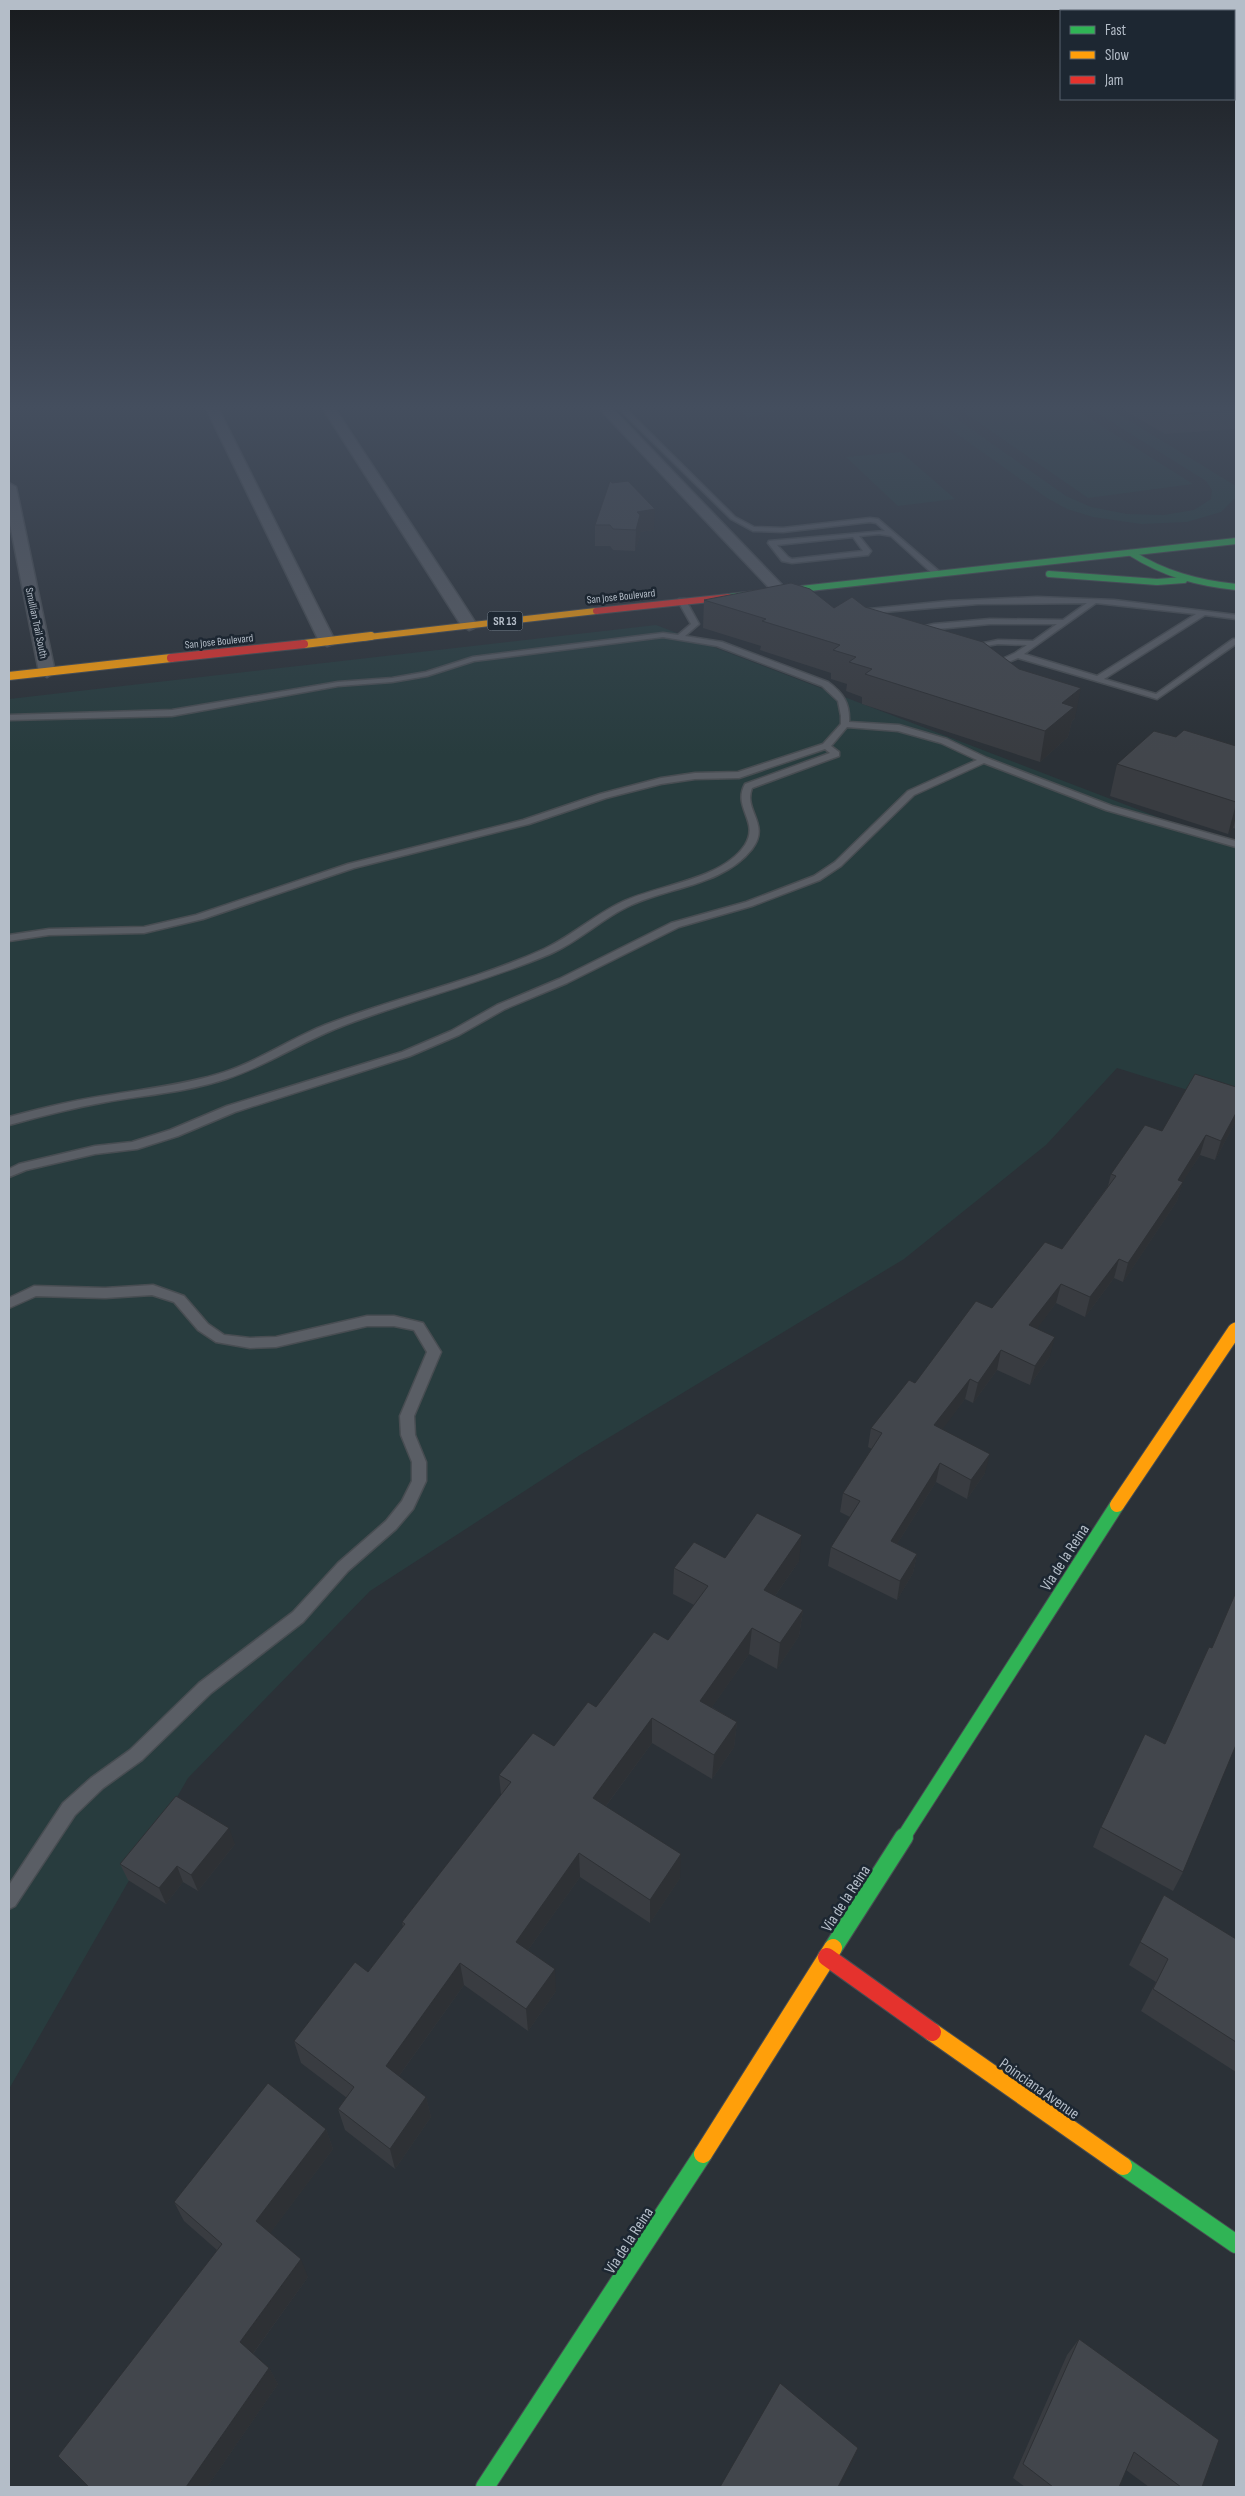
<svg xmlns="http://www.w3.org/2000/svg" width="1245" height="2496" viewBox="0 0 1245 2496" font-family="'Sofia Sans Condensed',sans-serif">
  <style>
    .green { fill: #283c3e }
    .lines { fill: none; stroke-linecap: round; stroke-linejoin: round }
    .lane-casing { stroke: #484d52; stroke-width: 3 }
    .street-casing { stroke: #484d52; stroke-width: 3 }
    .fast-far2-casing { stroke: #484d52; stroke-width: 8 }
    .fast-far1-casing { stroke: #484d52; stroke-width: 16 }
    .fast-casing { stroke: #484d52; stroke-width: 20 }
    .slow-far4-casing { stroke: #484d52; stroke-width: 8 }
    .slow-far3-casing { stroke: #484d52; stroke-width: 10 }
    .slow-far2-casing { stroke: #484d52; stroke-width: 13 }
    .slow-far1-casing { stroke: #484d52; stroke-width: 16 }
    .slow-casing { stroke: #484d52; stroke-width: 20 }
    .jam-far2-casing { stroke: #484d52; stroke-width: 8 }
    .jam-far1-casing { stroke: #484d52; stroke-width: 10 }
    .jam-casing { stroke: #484d52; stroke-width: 20 }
    .lane { fill: #5a5e65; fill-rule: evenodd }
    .street { fill: #5a5e65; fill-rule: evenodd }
    .fast-far2 { stroke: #30b455; stroke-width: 6 }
    .fast-far1 { stroke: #30b455; stroke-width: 14 }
    .fast { stroke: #30b455; stroke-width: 18 }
    .slow-far4 { stroke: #ff9f0a; stroke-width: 6 }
    .slow-far3 { stroke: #ff9f0a; stroke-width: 8 }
    .slow-far2 { stroke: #ff9f0a; stroke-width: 11 }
    .slow-far1 { stroke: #ff9f0a; stroke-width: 14 }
    .slow { stroke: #ff9f0a; stroke-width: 18 }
    .jam-far2 { stroke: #e5322d; stroke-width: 6 }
    .jam-far1 { stroke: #e5322d; stroke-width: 8 }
    .jam { stroke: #e5322d; stroke-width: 18 }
    .wall { fill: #393c41 }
    .shaded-wall { fill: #2e3135 }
    .building { fill: #42464c; stroke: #2e3135 }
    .labels { text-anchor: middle; stroke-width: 5; stroke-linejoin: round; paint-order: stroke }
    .far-street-label { font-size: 11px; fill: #b4bdc8; stroke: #1d2732 }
    .shield { fill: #1d2732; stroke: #87909b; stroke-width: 1 }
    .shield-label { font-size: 12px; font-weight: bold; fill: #b4bdc8 }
    .near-street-label { font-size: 16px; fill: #b4bdc8; stroke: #1d2732 }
  </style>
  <rect width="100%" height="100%" fill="#2b3137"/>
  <!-- green -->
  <g class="green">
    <polygon points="731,404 802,404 748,418"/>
    <polygon points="924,404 943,404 950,414 1066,496 1091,507 1127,514 1164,515 1194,510 1211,499 1212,490 1206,481 1083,404 1102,404 1236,486 1236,500 1234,499 1221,512 1187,522 1141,524 1093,517 1067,509 1047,498 933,417"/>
    <polygon points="1015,404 1067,404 1193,484 1088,498 962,411"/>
    <polygon points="901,452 955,499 898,506 846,457"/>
    <polygon points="656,625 1236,847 1236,1105 1117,1068 1046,1145 904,1259 580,1455 370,1591 188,1778 9,2089 9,699"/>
  </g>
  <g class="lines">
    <defs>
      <g id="lane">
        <path d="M614,404H621L735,517L754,527L783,528L870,518L878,519L941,573L934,575L891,536L879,534L859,536L871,551L868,555L792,563L782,561L768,543L769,541L885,531L876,523L870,522L783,532L753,531L731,519ZM853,537L863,551L792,559L788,557L777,545Z"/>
        <path d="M1037,597L1114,600L1236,615V619L1205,615L1104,679L1156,694L1233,639H1236V644L1157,699L1018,658L994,668L987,666L1015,653L1027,645L998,644L969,649L965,647L998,640L1033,641L1057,624H990L916,631L912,629L934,624L990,619L1063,620L1087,603L978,604L860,614L856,612L860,610L948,601ZM1096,603L1196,614L1097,676L1024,654Z"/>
        <path d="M679,599H685L699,624L685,636L722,642L828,682C843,693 850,703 849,722L899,725L947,739L987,758L1112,806L1236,841V847L1106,810L984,763L914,795L841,866L820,880L752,906L679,927L567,983L505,1009L459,1035L410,1056L235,1112L178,1136L137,1149L95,1154L26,1170L9,1177V1169L19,1164L95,1146L132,1142L170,1130L227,1106L402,1052L451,1031L497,1005L559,979L671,923L746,902L814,876L835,862L908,791L977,760L941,743L898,731L847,727L831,746L839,752V756L752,788C743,811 771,824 752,849C723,886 667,887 627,907C600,920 578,942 550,954C482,983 409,1000 340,1027C301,1042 266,1066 226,1079C187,1092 146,1095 106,1102C73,1108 41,1116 9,1125V1117C42,1108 75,1100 109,1095C145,1089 181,1085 215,1075C254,1064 288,1040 325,1025C397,997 474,981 544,949C572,936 594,915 622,902C657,885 722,880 745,845C760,821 732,808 745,784L830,753L825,749L739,778L695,779L661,784L606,798L529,824L354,868L203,919L144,933L49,935L9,941V935L49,929L144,927L196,915L348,864L523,820L600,794L661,778L695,773L738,772L823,744L841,724V716L838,701L822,686L717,646L663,637L474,661L427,676L392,682L338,686L172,716L9,720V715L172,710L338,682L392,678L426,672L473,657L663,633L678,635L691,624L678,601Z"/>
        <polygon points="153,1285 184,1296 208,1324 224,1335 250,1338 276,1337 367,1316 394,1316 423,1323 441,1352 414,1416 415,1435 426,1462 426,1481 413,1509 396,1529 348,1571 303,1622 211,1693 142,1760 103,1788 75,1815 15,1906 9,1909 9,1885 63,1803 91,1778 130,1750 199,1683 293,1612 338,1563 386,1521 402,1501 412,1481 412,1462 401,1435 400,1416 427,1352 414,1330 394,1326 367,1326 276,1347 250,1348 216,1342 198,1330 174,1302 152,1295 105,1298 36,1296 9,1308 9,1298 34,1286 105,1288"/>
      </g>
      <g id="street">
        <polygon points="204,404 216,404 335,641 333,644 327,646 319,641"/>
        <polygon points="320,404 332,404 459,597 477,625 474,628 469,630 461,625"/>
        <polygon points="595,404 608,404 784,587 786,590 784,593 774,593"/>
        <polygon points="9,483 16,487 55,672 47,677 39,672 9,519"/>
      </g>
      <g id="fast-far2">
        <path d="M1131,553C1164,574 1198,583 1236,587"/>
        <polyline points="1049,574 1157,582 1184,580"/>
        <polyline points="729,597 1236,541"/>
      </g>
      <polyline id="fast-far1" points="903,1838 1117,1505"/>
      <g id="fast">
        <polyline points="833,1948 904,1837"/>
        <polyline points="1123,2166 1236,2244"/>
        <polyline points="485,2487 703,2154"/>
      </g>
      <polyline id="slow-far4" points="360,638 596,611"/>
      <g id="slow-far3">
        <polyline points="304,644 371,636"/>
        <polyline points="9,676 171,658"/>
      </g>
      <polyline id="slow-far2" points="1234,1331 1236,1328"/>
      <polyline id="slow-far1" points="1117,1505 1235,1330"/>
      <g id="slow">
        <polyline points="932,2032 1123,2166"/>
        <polyline points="703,2154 833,1948"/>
      </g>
      <polyline id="jam-far2" points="596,611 729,597"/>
      <polyline id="jam-far1" points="171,658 304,644"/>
      <polyline id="jam" points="827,1957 932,2032"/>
    </defs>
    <!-- lane casing -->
    <use href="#lane" class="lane-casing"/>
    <!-- street casing -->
    <use href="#street" class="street-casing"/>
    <!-- fast-far2 casing -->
    <use href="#fast-far2" class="fast-far2-casing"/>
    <!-- fast-far1 casing -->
    <use href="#fast-far1" class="fast-far1-casing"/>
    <!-- fast casing -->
    <use href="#fast" class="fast-casing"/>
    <!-- slow-far4 casing -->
    <use href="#slow-far4" class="slow-far4-casing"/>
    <!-- slow-far3 casing -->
    <use href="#slow-far3" class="slow-far3-casing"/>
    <!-- slow-far2 casing -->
    <use href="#slow-far2" class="slow-far2-casing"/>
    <!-- slow-far1 casing -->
    <use href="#slow-far1" class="slow-far1-casing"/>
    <!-- slow casing -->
    <use href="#slow" class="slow-casing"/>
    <!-- jam-far2 casing -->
    <use href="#jam-far2" class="jam-far2-casing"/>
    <!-- jam-far1 casing -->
    <use href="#jam-far1" class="jam-far1-casing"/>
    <!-- jam casing -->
    <use href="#jam" class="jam-casing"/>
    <!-- lane -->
    <use href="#lane" class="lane"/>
    <!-- street -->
    <use href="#street" class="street"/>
    <!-- fast-far2 -->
    <use href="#fast-far2" class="fast-far2"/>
    <!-- fast-far1 -->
    <use href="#fast-far1" class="fast-far1"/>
    <!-- fast -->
    <use href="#fast" class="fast"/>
    <!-- slow-far4 -->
    <use href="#slow-far4" class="slow-far4"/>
    <!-- slow-far3 -->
    <use href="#slow-far3" class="slow-far3"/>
    <!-- slow-far2 -->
    <use href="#slow-far2" class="slow-far2"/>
    <!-- slow-far1 -->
    <use href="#slow-far1" class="slow-far1"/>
    <!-- slow -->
    <use href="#slow" class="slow"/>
    <!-- jam-far2 -->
    <use href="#jam-far2" class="jam-far2"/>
    <!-- jam-far1 -->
    <use href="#jam-far1" class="jam-far1"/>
    <!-- jam -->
    <use href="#jam" class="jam"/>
  </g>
  <!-- wall -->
  <g class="wall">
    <polygon points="1117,404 1236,404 1236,429 1165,434 1127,412"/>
    <polygon points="610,481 654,530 640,532 640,536 635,551 613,550 610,546 595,546 595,525"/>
    <polygon points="704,600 834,608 865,607 1075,718 1072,721 1068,737 1040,762 862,704 862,697 846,691 847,684 831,679 831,673 760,650 761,646 703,628"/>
    <polygon points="1176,737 1236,746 1236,829 1233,828 1228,834 1110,796 1117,764"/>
    <polygon points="1236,1087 1236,1121 1215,1160 1200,1155 1183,1181 1177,1201 1123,1282 1114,1278 1085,1317 1056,1303 1037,1328 1050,1356 1030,1385 997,1370 973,1403 965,1399 942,1429 985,1473 967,1499 936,1482 897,1544 917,1554 913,1573 897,1600 828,1566 831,1547 850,1517 840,1512 843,1493 872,1449 868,1447 871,1428 915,1383 992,1308 1062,1249 1108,1186 1111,1174 1162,1131"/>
    <polygon points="725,1558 799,1561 775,1596 803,1610 799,1636 777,1669 749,1654 712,1707 737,1722 734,1747 712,1779 652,1743 606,1806 680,1878 650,1923 580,1877 528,1950 556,1991 528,2031 464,1985 399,2076 426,2097 431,2117 395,2169 345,2130 338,2109 347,2098 301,2063 294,2041 368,1972 403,1927 402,1922 501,1795 499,1775 554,1746 596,1707 668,1640 694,1605 673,1594 674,1568"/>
    <polygon points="1165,1744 1183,1872 1173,1891 1093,1847 1101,1827"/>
    <polygon points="235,1844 198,1891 183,1882 166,1904 128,1880 120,1864"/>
    <polygon points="1164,1895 1236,1939 1236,2072 1141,2011 1156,1982 1129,1965"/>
    <polygon points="326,2129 333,2149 270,2233 308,2277 253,2354 269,2368 278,2384 207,2487 89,2487 217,2250 184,2221 174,2202"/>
    <polygon points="1079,2339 1202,2487 1149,2487 1126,2470 1119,2487 1025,2487 1013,2478 1067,2355"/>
  </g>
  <!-- shaded-wall -->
  <g class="shaded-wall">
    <polygon points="655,509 654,530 640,532 640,536 635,551 636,530 637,512"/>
    <polygon points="1081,688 1075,718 1072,721 1068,737 1040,762 1045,731 1062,703"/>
    <polygon points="1236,804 1236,817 1233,828 1228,834"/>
    <polygon points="1236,1113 1236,1121 1215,1160 1221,1141"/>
    <polygon points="1206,1135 1200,1155 1175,1194 1183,1182 1177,1201 1123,1282 1128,1263 1178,1180"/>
    <polygon points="1119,1259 1114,1278 1085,1317 1090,1297"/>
    <polygon points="1061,1284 1056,1303 1025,1345 1029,1325"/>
    <polygon points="1055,1337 1050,1356 1030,1385 1035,1366"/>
    <polygon points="1001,1350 997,1370 973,1403 978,1383"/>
    <polygon points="970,1379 965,1399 931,1445 934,1425"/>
    <polygon points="990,1454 985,1473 967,1499 971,1480"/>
    <polygon points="940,1463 936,1482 887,1560 891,1541"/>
    <polygon points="802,1535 799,1561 761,1616 764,1590"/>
    <polygon points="917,1554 913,1573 897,1600 900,1581"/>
    <polygon points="803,1610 799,1636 777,1669 780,1643"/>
    <polygon points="752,1628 749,1654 699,1726 700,1701"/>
    <polygon points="652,1718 652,1743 594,1822 593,1798"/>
    <polygon points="737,1722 734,1747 712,1779 714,1755"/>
    <polygon points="229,1828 235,1844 198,1891 191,1875"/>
    <polygon points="579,1853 580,1877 518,1964 516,1942"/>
    <polygon points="681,1854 680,1878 650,1923 650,1900"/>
    <polygon points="177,1866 183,1882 166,1904 159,1888"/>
    <polygon points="460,1963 464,1985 391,2087 386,2066"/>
    <polygon points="555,1969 556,1991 528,2031 526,2009"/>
    <polygon points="426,2097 431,2117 395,2169 390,2149"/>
    <polygon points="326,2129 333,2149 265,2240 256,2221"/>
    <polygon points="301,2259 308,2277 249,2359 240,2342"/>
    <polygon points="269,2368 278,2384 207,2487 186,2487"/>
    <polygon points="858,2448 852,2462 839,2487 838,2487"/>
  </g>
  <!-- building -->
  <g class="building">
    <polygon points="1151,404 1236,404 1236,410 1169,415"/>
    <polygon points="610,481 612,483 628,481 655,509 637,512 640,515 636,530 613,529 610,525 595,525"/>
    <polygon points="791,583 810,589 834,608 852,597 865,607 983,642 1019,669 1081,688 1062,703 1074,707 1045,731 865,674 872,669 849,662 856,657 833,650 840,645 762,621 766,619 704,600"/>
    <polygon points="1184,730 1236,746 1236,802 1117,764 1154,731 1176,737"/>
    <polygon points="1195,1074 1236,1087 1236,1113 1221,1141 1206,1135 1178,1180 1183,1182 1128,1263 1119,1259 1090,1297 1061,1284 1029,1325 1055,1337 1035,1366 1001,1350 978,1383 970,1379 934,1425 990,1454 971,1480 940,1463 891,1541 917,1554 900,1581 831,1547 860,1501 843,1493 882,1433 871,1428 909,1380 915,1383 976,1301 992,1308 1045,1242 1062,1249 1116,1176 1111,1174 1145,1125 1162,1131"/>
    <polygon points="757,1513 802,1535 764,1590 803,1610 780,1643 752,1628 700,1701 737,1722 714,1755 652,1718 593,1798 681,1854 650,1900 579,1853 516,1942 555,1969 526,2009 460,1963 386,2066 426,2097 390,2149 338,2109 354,2087 294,2041 355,1962 368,1972 405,1924 402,1922 511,1782 499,1775 533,1733 554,1746 588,1702 596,1707 654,1632 668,1640 708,1586 674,1568 694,1542 725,1558"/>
    <polygon points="1236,1592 1236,1745 1183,1872 1101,1827 1145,1734 1165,1744 1209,1647 1212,1648"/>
    <polygon points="176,1796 229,1828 191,1875 177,1866 159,1888 120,1864"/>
    <polygon points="1164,1895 1236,1939 1236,2042 1153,1989 1168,1959 1140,1942"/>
    <polygon points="268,2083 326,2129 256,2221 301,2259 240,2342 269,2368 186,2487 89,2487 58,2456 222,2244 174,2202"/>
    <polygon points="1079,2339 1219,2440 1202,2487 1181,2487 1134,2452 1119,2487 1053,2487 1023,2464"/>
    <polygon points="780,2383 858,2448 838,2487 720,2487"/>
  </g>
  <!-- sky -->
  <linearGradient id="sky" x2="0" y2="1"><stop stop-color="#181b1e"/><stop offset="0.54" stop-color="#444e5e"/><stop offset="1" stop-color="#444e5e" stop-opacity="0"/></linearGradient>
  <rect width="1245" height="754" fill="url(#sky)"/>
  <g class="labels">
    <!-- far-street labels -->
    <g class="far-street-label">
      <text transform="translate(621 596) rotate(-6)" y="4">San Jose Boulevard</text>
      <text transform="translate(37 623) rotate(78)" y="4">Smullian Trail South</text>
      <text transform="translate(219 641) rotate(-6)" y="4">San Jose Boulevard</text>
    </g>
    <!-- shield labels -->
    <rect class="shield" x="487.5" y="611.5" width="35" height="19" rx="4"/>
    <g class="shield-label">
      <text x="505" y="625">SR 13</text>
    </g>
    <!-- near-street labels -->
    <g class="near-street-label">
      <text transform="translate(1064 1557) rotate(-57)" y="6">Via de la Reina</text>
      <text transform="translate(845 1898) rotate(-57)" y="6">Via de la Reina</text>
      <text transform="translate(1040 2088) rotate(35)" y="6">Poinciana Avenue</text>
      <text transform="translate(628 2240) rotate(-57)" y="6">Via de la Reina</text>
    </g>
  </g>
  <!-- border -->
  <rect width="1245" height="2496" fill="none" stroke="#b4bdc8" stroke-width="20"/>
  <!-- legend -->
  <rect x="1060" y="10" width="175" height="90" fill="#1d2732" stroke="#59636e"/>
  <rect x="1070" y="26" width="25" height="8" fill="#30b455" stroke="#59636e"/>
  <text x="1105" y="35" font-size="15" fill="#b4bdc8">Fast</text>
  <rect x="1070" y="51" width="25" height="8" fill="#ff9f0a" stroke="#59636e"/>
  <text x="1105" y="60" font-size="15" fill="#b4bdc8">Slow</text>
  <rect x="1070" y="76" width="25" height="8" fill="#e5322d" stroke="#59636e"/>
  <text x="1105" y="85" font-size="15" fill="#b4bdc8">Jam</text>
</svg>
